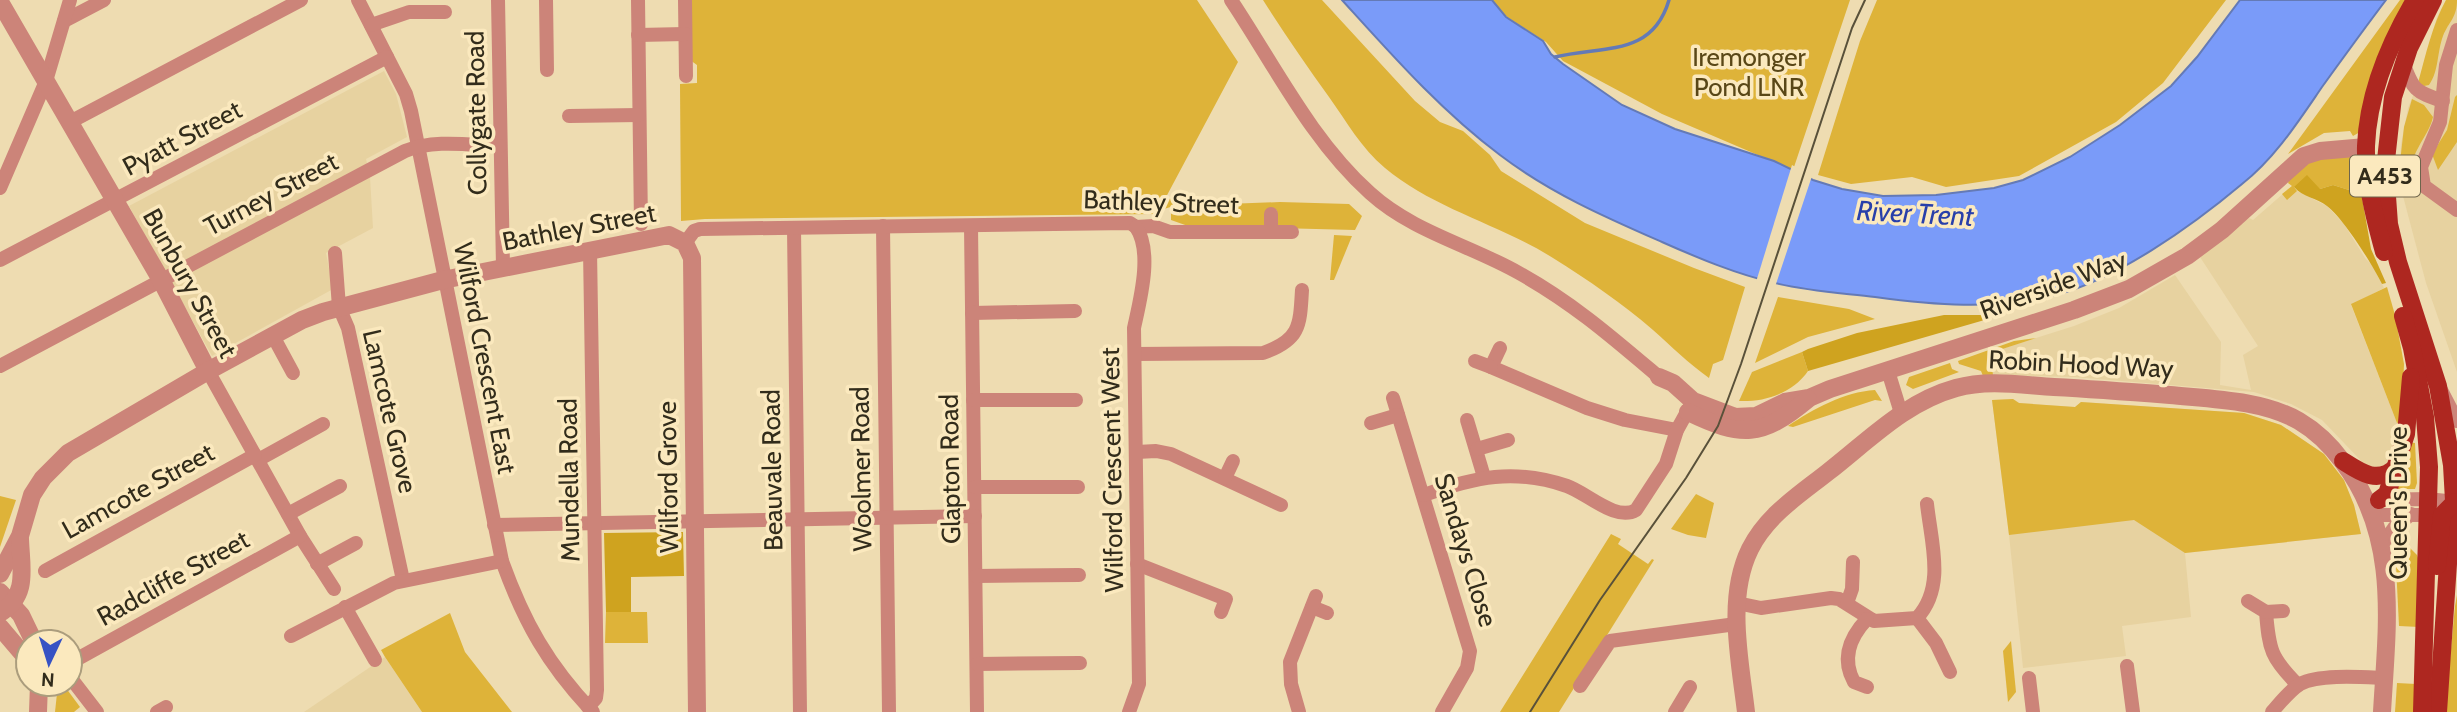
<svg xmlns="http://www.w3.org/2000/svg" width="2457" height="712" viewBox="0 0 2457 712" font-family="Cabin,sans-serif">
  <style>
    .built { fill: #e7d2a0 }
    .green { fill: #deb339 }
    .forest { fill: #cfa31f }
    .water { fill: #7a9bf9; stroke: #647ab6; stroke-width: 2 }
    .pier { fill: #eedcb1 }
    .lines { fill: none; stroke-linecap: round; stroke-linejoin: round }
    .stream { stroke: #647ab6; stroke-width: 3.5 }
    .minor { stroke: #cc8479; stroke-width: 14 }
    .tertiary { stroke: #cc8479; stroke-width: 18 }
    .primary { stroke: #ae2720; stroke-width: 18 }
    .tram { stroke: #59513a; stroke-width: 2 }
    .labels { text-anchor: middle; stroke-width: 7; stroke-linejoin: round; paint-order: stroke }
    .shield { fill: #fbe9be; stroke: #6e654c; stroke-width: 2 }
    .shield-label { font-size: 24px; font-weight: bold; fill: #322c1b }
    .park-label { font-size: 26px; fill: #594717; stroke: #fbe9be }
    .street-label { font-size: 26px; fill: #322c1b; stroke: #fbe9be }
    .water-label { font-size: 28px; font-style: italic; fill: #283faa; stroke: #fbe9be }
  </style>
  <rect width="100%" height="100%" fill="#eedcb1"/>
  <!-- built -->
  <g class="built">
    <polygon points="2446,0 2457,0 2457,372 2426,283 2399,181 2401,144 2408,108 2418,83 2437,17"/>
    <polygon points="384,71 396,94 407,137 366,159 370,177 373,228 326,253 333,289 212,356 129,206"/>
    <polygon points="2292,186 2297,191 2327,206 2344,224 2365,258 2373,266 2384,288 2351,305 2397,423 2396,443 2385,469 2367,467 2322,420 2291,404 2254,392 2074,377 1993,375 1989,353 2074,326 2119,308 2175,275 2221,342 2220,385 2251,390 2243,355 2258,346 2200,257 2249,218 2253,220"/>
    <polygon points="2013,399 2019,403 2075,407 2081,402 2244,413 2281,425 2324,454 2354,505 2361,534 2185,553 2191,617 2122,626 2126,656 2023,668 2009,535 1992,400"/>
    <polygon points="385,657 422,712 304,712"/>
  </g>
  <!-- green -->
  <g class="green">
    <polygon points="689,0 1197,0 1238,62 1165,199 1201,197 1158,211 1156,214 705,219 681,221 680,84 697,83 697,65 690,60"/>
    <path d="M1263,0H1322L1415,101L1440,122L1463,131L1490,155L1501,171L1585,223L1694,268L1745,287L1723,360L1713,364L1709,378C1688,363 1672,347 1653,330C1622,303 1588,280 1553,258C1499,224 1434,209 1385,168C1361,148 1347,122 1329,97C1306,65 1284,33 1263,0Z"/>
    <polygon points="1492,0 1850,0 1793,170 1662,114 1563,61 1546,42 1507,17"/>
    <polygon points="1877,0 2226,0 2163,83 2116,122 2019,176 1946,187 1912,177 1851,184 1818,175 1860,41"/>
    <polygon points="2400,0 2408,0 2360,132 2353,136 2350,131 2324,133 2288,154"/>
    <path d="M2446,0H2457C2457,18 2449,21 2443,36C2437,52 2439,71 2429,85L2424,86L2418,83C2426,54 2432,26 2446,0Z"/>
    <polygon points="2457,95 2457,142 2438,170 2432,154 2447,130 2455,97"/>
    <path d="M2412,99L2424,105L2433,117C2429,137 2405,157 2413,178L2398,180L2404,127Z"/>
    <polygon points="2349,154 2358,163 2364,179 2359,180 2360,186 2349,190 2333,185 2320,189 2294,187 2297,191 2287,200 2282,194 2292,186 2288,183 2291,175 2317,156"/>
    <polygon points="1280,202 1349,204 1362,216 1355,230 1277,228 1277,210 1266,210 1264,228 1188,226 1171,220 1171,213 1200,205"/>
    <polygon points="1334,235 1352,236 1334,280 1330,280"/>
    <polygon points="2387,287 2395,315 2404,364 2402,415 2400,422 2397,423 2351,304"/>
    <polygon points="1778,297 1849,309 1875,319 1808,337 1755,363"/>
    <polygon points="2036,338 1990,353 1993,375 1983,376 1981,371 1959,364 1958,361 2014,341"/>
    <path d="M1802,352L1808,371C1793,393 1765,402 1739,401L1752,372Z"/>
    <polygon points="1950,363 1952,369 1959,372 1913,389 1906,385 1909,377"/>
    <path d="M1875,390L1882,401L1875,400L1793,427L1788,426C1813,409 1844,392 1875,390Z"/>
    <polygon points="2013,399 2019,403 2075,407 2081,402 2244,413 2281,425 2324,454 2344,480 2354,505 2361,534 2185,553 2134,520 2009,535 1992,400"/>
    <polygon points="2408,442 2415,443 2417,483 2415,489 2393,489"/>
    <polygon points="1696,494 1714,503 1706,538 1688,535 1671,529"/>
    <polygon points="0,496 16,500 0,547"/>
    <polygon points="1611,534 1621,539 1618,544 1648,564 1652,559 1654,560 1559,712 1500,712"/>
    <polygon points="2407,545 2417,555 2419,561 2419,627 2399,626 2396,565 2402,546"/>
    <polygon points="2457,595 2457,712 2445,712 2455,606"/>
    <polygon points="606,612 647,612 648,643 605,643"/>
    <polygon points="450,613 465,652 512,712 422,712 385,657 381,650"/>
    <polygon points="2011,641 2016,692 2008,702 2003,651"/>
    <polygon points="2397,683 2416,684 2414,712 2395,712"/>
    <polygon points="58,684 63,684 80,707 74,712 55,712"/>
  </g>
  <!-- forest -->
  <g class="forest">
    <path d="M2307,175L2320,189L2333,185L2349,190L2360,186L2371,249L2386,283L2382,284C2372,264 2344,219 2327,206C2317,198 2302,197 2294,187Z"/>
    <polygon points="1944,315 1987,315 1988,319 1808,371 1802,352 1808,349 1857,333"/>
    <polygon points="683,532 684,576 631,577 631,612 606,612 604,533"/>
  </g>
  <!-- water -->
  <path class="water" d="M1342,0H1492L1506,17L1543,41L1551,54L1563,64L1622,105L1675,129L1774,161L1813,180L1842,189L1883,196L1936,195L1994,188L2023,180L2070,157L2120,125L2171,86L2197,57L2240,0H2386C2364,29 2343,58 2322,87C2298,122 2275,158 2242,184C2192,226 2115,281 2052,296C1993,310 1934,305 1875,297C1842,293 1807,291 1775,283C1736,274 1698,258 1662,242C1605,217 1550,193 1500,155C1441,111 1391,54 1342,0Z"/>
  <!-- pier -->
  <polygon class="pier" points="1792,165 1812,176 1775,287 1756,282"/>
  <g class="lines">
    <!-- stream -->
    <path class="stream" d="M1555,57C1602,45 1652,58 1669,0"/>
    <!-- minor -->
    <g class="minor">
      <path d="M358,0L406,94L411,111L502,561C524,622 548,665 593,712"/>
      <polyline points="498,0 503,267"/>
      <polyline points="546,0 547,70"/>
      <polyline points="638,0 641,224"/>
      <polyline points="685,0 686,76"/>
      <path d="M1231,0C1275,66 1311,140 1370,193C1413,232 1470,245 1519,273C1573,303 1613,338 1659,377"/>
      <polyline points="64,21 104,0"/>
      <polyline points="371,25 409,12 445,12"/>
      <polyline points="2457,30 2446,65 2440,122 2421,167 2424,186 2457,210"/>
      <polyline points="638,35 685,34"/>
      <path d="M2403,62C2413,90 2415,92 2443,101"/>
      <polyline points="569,116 639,115"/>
      <polyline points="70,122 301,0"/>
      <polyline points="0,188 46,81 70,0"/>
      <polyline points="883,226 889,712"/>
      <polyline points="971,226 977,712"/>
      <polyline points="794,228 800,712"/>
      <polyline points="1271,232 1271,214"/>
      <polyline points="685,243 694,231 700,229 1130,223 1136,227 1153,226 1170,232 1292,232"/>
      <polyline points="335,253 339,307 348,328 403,580"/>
      <polyline points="0,260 387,57"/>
      <polyline points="972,313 1075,311"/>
      <polyline points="273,336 293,373"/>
      <polyline points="1500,348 1491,367 1587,408 1625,420 1677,430"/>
      <path d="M1135,354L1263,353C1300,340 1300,326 1302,290"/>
      <polyline points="1475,361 1491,367"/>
      <path d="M0,366L405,151C434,139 469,145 500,146"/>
      <polyline points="208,371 300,536 334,589"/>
      <polyline points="1888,371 1901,413"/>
      <polyline points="2441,390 2457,421"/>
      <polyline points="1393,398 1470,651 1467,668 1442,712"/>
      <polyline points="973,400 1076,400"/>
      <polyline points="1467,420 1484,477"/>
      <polyline points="1371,423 1398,415"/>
      <polyline points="1477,449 1508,440"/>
      <polyline points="1137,452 1156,451 1171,454 1281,505"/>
      <polyline points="258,460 323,424"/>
      <polyline points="1225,478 1233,461"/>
      <polyline points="975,487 1078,487"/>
      <path d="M1424,495C1475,477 1514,468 1567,486C1587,493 1616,522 1636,510L1666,464L1677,430L1692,403"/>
      <polyline points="2375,500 2427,499 2457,502"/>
      <polyline points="288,514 340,486"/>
      <polyline points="2374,515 2435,515"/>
      <polyline points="494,525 975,516"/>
      <polyline points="2381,546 2394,528 2411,514"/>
      <polyline points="317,564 356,543"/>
      <polyline points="1137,564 1226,599 1221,612"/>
      <polyline points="45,571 255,455"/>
      <polyline points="976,576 1079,575"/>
      <path d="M2248,601L2266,612C2269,650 2271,658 2298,685"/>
      <path d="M1737,603L1761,608L1831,598L1839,599L1874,621L1917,618C1946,587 1931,542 1927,504"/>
      <polyline points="1847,603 1852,589 1853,562"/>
      <polyline points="345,607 375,660"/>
      <polyline points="1312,607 1327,613"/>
      <polyline points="2266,612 2283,611"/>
      <polyline points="1917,618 1936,643 1950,672"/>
      <path d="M1867,619C1850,637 1841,658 1854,682L1867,687"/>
      <polyline points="291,636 394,583 502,561"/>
      <polyline points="70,663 300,536"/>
      <polyline points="977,664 1080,663"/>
      <polyline points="2127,666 2133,712"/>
      <polyline points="70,677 97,712"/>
      <polyline points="2029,678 2033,712"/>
      <polyline points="1580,686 1610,641 1736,624"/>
      <polyline points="588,707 596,698 597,690 590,250"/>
      <polyline points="157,712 166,707"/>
      <path d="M1129,712L1139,684L1134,328C1140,300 1153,252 1136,227"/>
      <polyline points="1299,712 1291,684 1290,662 1316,596"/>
      <polyline points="1675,712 1690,687"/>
      <path d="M2272,712C2280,703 2289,691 2300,684C2319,674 2361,677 2384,678"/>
    </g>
    <!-- tertiary -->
    <g class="tertiary">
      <polyline points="0,2 161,280 208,371"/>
      <polyline points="1659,377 1673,383 1693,401 1735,417 1756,416 1785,402 1809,398 1830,389 2074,310 2129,289 2187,256 2222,230 2304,156 2320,151 2366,147"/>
      <path d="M1688,412C1742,438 1761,438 1808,399"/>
      <polyline points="0,574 20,536 32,495 43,478 68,453 208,371 302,320 323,312 443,280 669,235 685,243 692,258 697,712"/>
      <polyline points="0,592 21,615 34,642"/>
      <path d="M0,613C29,595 21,569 20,539"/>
      <polyline points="0,627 28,660"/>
      <polyline points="38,712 39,684"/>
      <path d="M1746,712C1740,660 1726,598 1750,549C1767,515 1799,495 1828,472C1868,441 1905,402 1956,388C1987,379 2022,385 2054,387C2093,389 2132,392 2170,395C2211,399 2263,400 2299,421C2316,431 2332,447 2343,462C2400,537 2387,625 2382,712"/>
    </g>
    <!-- primary -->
    <g class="primary">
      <polyline points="2433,0 2409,48 2393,97 2385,169 2389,224 2398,262 2438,386 2452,465 2455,518 2449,549 2438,712"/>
      <path d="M2384,252C2375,219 2365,181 2366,146C2368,95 2389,44 2415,0"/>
      <polyline points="2403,316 2412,348 2425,417 2429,467 2422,712"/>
      <path d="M2343,461C2360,472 2378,485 2396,467"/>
      <polyline points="2379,500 2387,494 2406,434 2411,377"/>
      <polyline points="2437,566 2442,515 2455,502"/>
    </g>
    <!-- tram -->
    <polyline class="tram" points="1530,712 1600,600 1686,478 1718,426 1741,364 1852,28 1865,0"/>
  </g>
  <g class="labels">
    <!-- shield labels -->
    <rect class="shield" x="2350" y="155.5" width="70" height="41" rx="5"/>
    <g class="shield-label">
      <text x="2385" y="184">A453</text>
    </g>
    <!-- park labels -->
    <g class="park-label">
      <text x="1749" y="66">Iremonger<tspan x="1749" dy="30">Pond LNR</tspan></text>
    </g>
    <!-- street labels -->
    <g class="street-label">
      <text transform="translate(476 113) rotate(-91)" y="9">Collygate Road</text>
      <text transform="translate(182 138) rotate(-28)" y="9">Pyatt Street</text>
      <text transform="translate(271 194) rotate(-28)" y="9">Turney Street</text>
      <text transform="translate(1161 202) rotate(2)" y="9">Bathley Street</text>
      <text transform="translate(579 227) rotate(-11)" y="9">Bathley Street</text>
      <text transform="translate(190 283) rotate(61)" y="9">Bunbury Street</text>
      <text transform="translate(2053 285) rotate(-20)" y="9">Riverside Way</text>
      <text transform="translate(485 358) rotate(79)" y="9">Wilford Crescent East</text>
      <text transform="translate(2081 364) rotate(3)" y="9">Robin Hood Way</text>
      <text transform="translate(390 411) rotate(77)" y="9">Lamcote Grove</text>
      <text transform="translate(861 469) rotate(-91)" y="9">Woolmer Road</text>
      <text transform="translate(950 469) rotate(-91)" y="9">Glapton Road</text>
      <text transform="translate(772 470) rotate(-91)" y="9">Beauvale Road</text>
      <text transform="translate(1112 470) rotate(-91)" y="9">Wilford Crescent West</text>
      <text transform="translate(668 477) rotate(-91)" y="9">Wilford Grove</text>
      <text transform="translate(569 480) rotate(-91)" y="9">Mundella Road</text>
      <text transform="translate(138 491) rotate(-29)" y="9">Lamcote Street</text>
      <text transform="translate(2398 503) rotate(-90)" y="9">Queen's Drive</text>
      <text transform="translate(1466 550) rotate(73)" y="9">Sandays Close</text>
      <text transform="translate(173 578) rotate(-29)" y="9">Radcliffe Street</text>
    </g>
    <!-- water labels -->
    <g class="water-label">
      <text transform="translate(1915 213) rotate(3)" y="10">River Trent</text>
    </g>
  </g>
  <!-- north arrow -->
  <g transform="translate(49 663) rotate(184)"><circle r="33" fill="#fbe9be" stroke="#ab9d7d" stroke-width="2"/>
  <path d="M0-5L12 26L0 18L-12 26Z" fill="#3652c4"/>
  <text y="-10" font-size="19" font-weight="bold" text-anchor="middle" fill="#322c1b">N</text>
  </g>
</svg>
